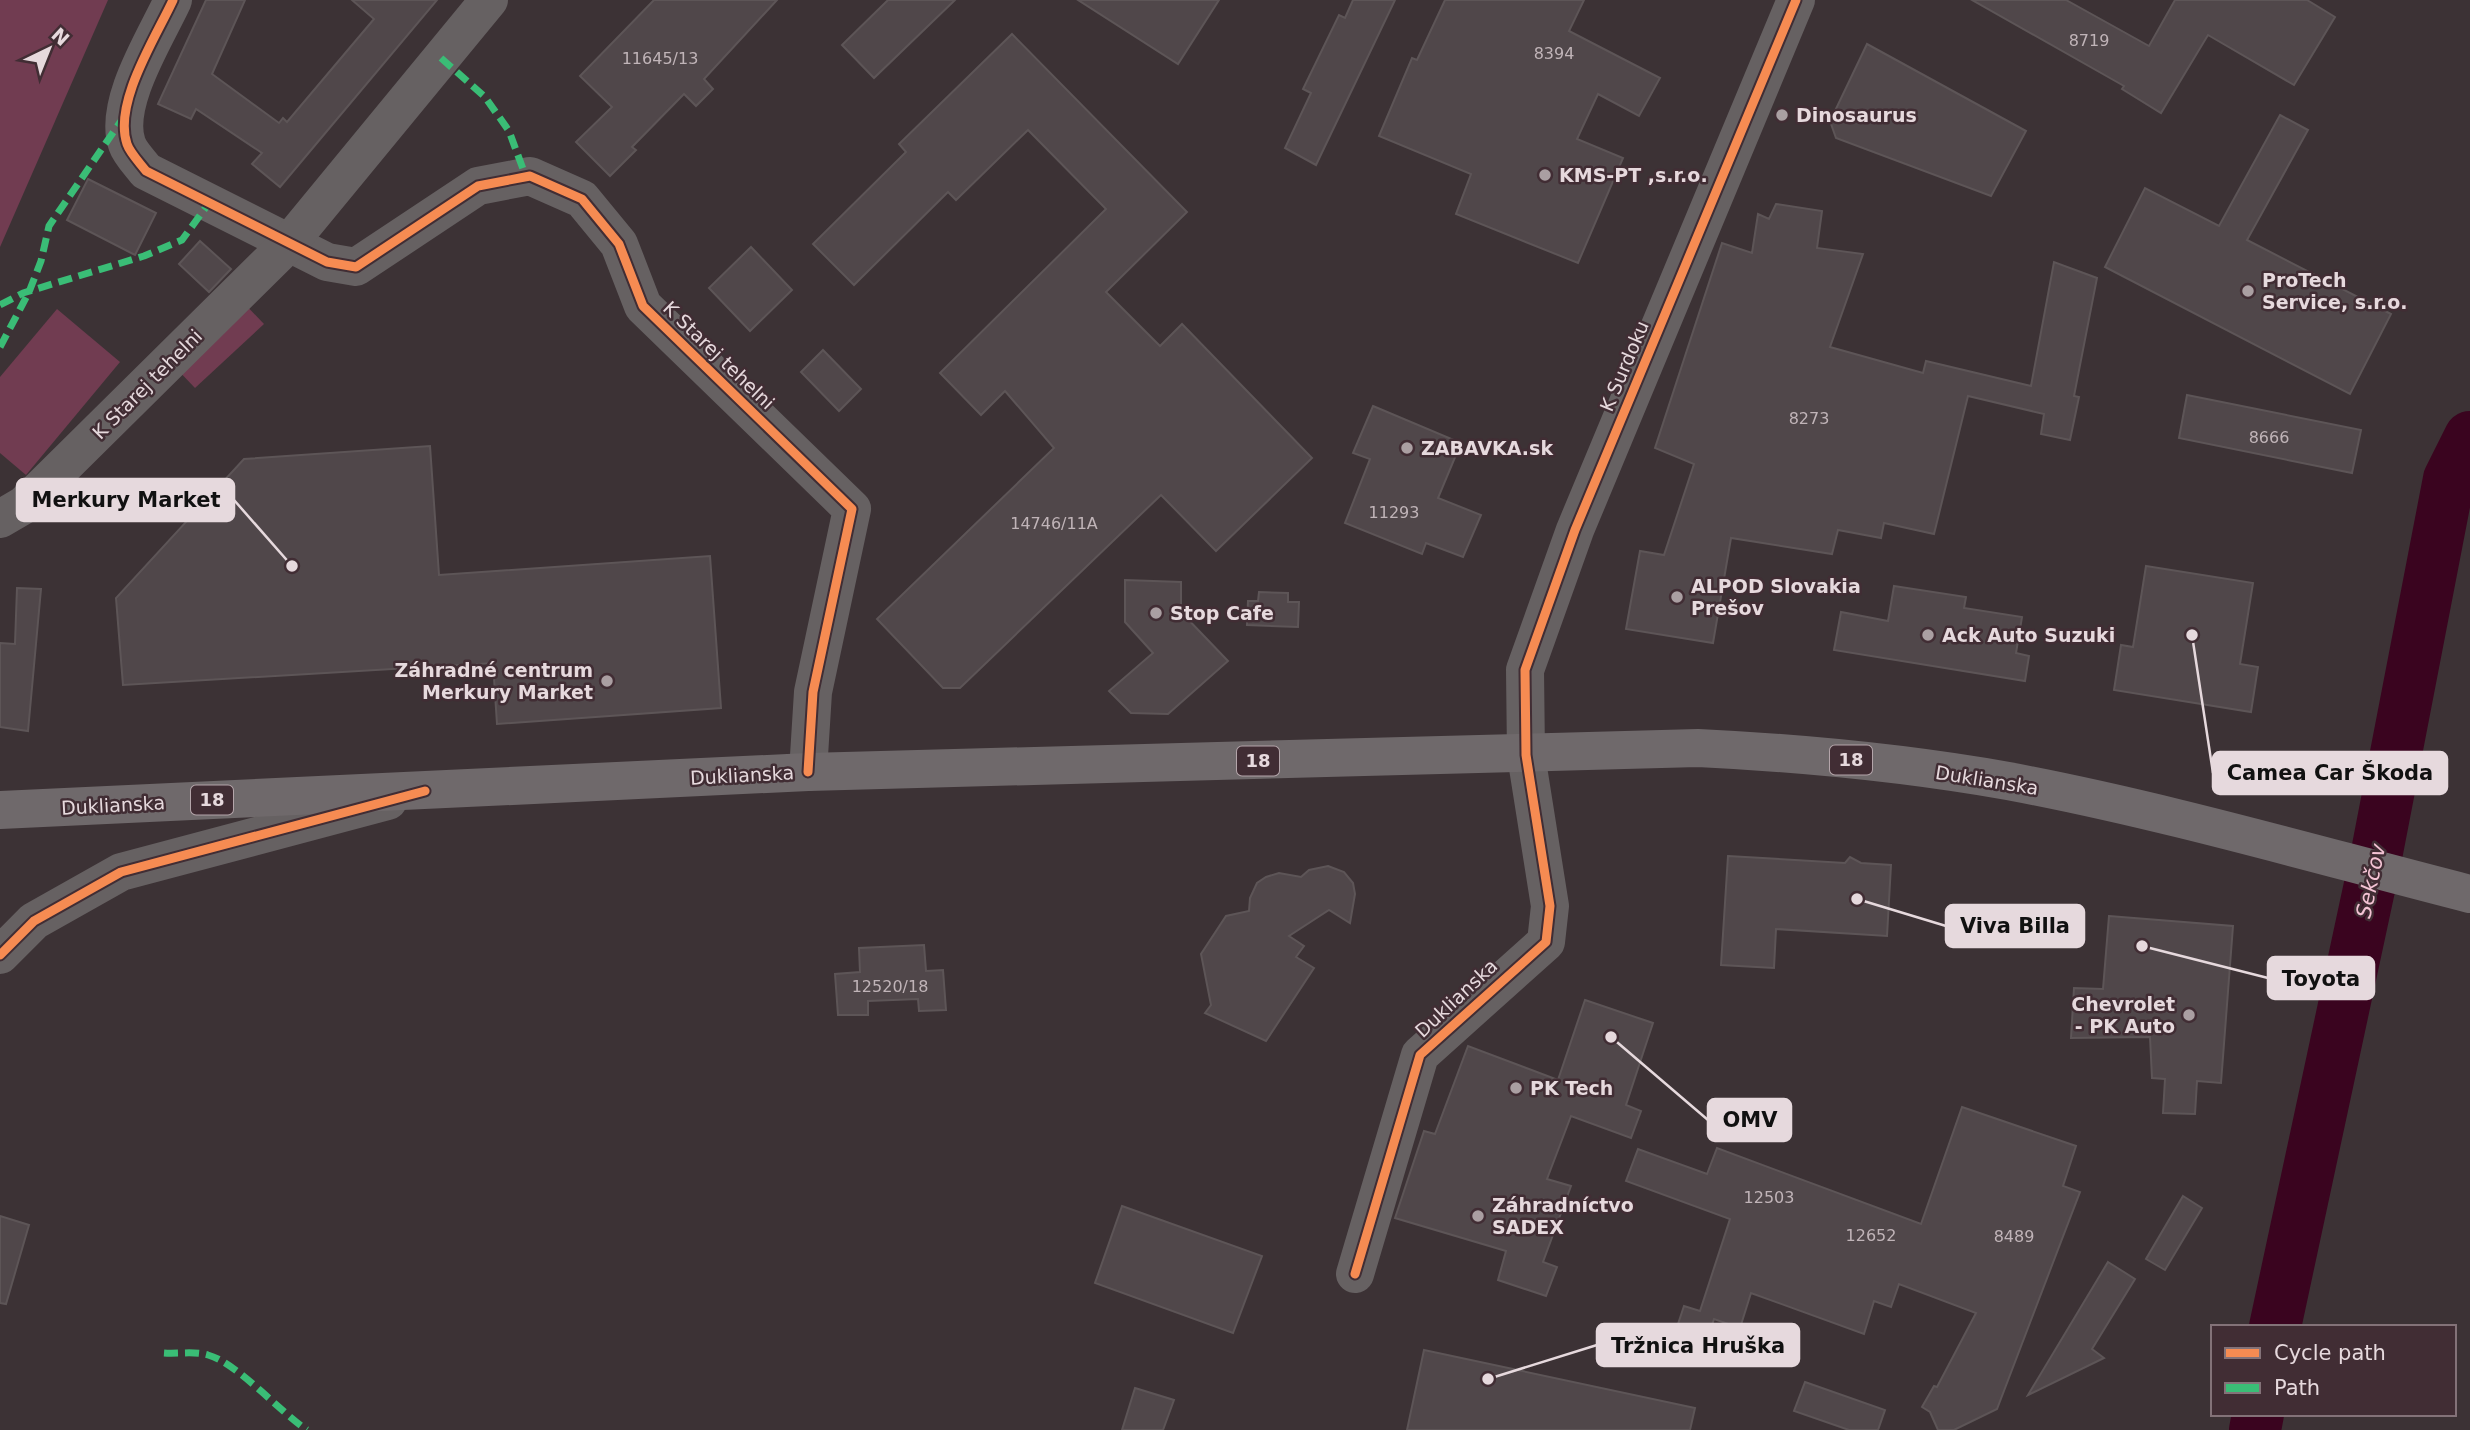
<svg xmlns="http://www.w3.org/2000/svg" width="2470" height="1430" viewBox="0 0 2470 1430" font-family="'DejaVu Sans',sans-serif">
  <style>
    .green { fill: #713c51 }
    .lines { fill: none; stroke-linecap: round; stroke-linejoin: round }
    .river { stroke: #3a041f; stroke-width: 52 }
    .building { fill: #50474a; stroke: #5d5557; stroke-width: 2 }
    .minor { stroke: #666162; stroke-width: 38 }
    .major { stroke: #6f696b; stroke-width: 38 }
    .quiet { stroke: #3abd76; stroke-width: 7; stroke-dasharray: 14 7; stroke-linecap: butt }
    .cycleway-casing { stroke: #412d34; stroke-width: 13 }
    .cycleway { stroke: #f68b52; stroke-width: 9 }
    .poi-dot { fill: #aa9fa2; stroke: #412d34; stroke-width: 2.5 }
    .labels { text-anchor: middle; stroke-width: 5; stroke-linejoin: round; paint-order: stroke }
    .number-label { font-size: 16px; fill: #c0b4b8 }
    .shield { fill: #412d34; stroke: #b4a5aa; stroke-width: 2 }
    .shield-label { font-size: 18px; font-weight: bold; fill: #e6d9dd }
    .poi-label { font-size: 19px; font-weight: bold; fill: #e6d9dd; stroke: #412d34; text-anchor: start }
    .street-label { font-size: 19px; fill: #e6d9dd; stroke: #412d34 }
    .water-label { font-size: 21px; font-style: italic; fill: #f4c3d4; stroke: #412d34 }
    .leader { fill: none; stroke: #e6d9dd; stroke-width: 2.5 }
    .callout-dot { fill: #e6d9dd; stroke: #412d34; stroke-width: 2.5 }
    .callout { fill: #e6d9dd; stroke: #e6d9dd; stroke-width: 2.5 }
    .callout-label { font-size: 21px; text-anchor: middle; font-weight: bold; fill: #111 }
  </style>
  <rect width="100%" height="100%" fill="#3c3235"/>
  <!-- green -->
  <g class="green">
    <polygon points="0,0 108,0 0,247"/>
    <polygon points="241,300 264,324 195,388 173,365"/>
    <polygon points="57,309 120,362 26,475 0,453 0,377"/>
  </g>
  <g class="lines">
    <!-- river -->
    <g class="river">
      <polyline points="2275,1327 2377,852 2449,479 2470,437"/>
      <polyline points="2255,1430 2258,1414"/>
    </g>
  </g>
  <!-- building -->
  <g class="building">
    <polygon points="206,0 245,0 212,74 279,123 283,118 287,122 374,19 352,0 437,0 280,187 252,164 262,153 196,109 191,119 158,104"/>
    <polygon points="654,0 777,0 704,79 713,89 696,106 684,94 632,147 636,150 610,176 576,142 612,107 580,76"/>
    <polygon points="888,0 955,0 874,78 842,45"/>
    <polygon points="1078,0 1219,0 1178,64"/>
    <polygon points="1353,0 1395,0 1316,165 1285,148 1311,93 1303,89 1339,15 1345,18"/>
    <polygon points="1445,0 1584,0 1569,31 1660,78 1639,116 1598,94 1577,139 1623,158 1578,263 1456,214 1471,174 1379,136 1412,58 1417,60"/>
    <polygon points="1972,0 2066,0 2149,46 2175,0 2307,0 2335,17 2294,85 2208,35 2161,113 2122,89 2124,86"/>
    <polygon points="1012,34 1187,212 1106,292 1160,346 1182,324 1312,458 1216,551 1161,495 960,688 943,688 877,619 1054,448 1005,391 981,415 940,373 1106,209 1028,130 956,200 948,192 854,285 813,244 906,152 899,144"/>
    <polygon points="1867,44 2026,131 1991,196 1836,138 1831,124 1833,115"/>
    <polygon points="2280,115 2308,130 2247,240 2391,314 2350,394 2105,267 2145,188 2219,226"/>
    <polygon points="88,179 156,213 135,255 67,220"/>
    <polygon points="1776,204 1822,211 1817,248 1863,254 1830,347 1923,373 1926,361 2031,386 2054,262 2097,278 2074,396 2079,397 2070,440 2041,434 2044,414 1968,396 1934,534 1884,523 1881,538 1838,530 1832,554 1731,538 1713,643 1626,629 1640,551 1664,555 1694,464 1655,448 1722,243 1752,253 1758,214 1769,219"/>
    <polygon points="200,241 231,269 209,292 179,264"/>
    <polygon points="751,247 792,290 750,331 709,288"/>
    <polygon points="823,350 861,389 839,411 801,372"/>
    <polygon points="2187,395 2361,430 2352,473 2179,438"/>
    <polygon points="1373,406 1461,443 1438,498 1481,515 1463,557 1426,543 1422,554 1345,523 1370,459 1353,453"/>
    <polygon points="430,446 439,575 710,556 721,708 497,724 493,663 123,685 116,598 244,459"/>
    <polygon points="2146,566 2253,583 2240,664 2258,667 2251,712 2114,690 2121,645 2133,647"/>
    <polygon points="1125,580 1181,582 1181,612 1228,661 1168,714 1131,713 1109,691 1153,653 1125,622"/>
    <polygon points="1894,586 1966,597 1964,608 2022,617 2016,653 2029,656 2025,681 1834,650 1841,612 1888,621"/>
    <polygon points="17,588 41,589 28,731 0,727 0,643 15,644"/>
    <polygon points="1259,592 1288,593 1288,602 1299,602 1298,627 1247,625 1248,601 1258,601"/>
    <polygon points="1728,856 1845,863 1850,857 1861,863 1891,865 1887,936 1776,929 1774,968 1721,965"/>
    <polygon points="1328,866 1344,872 1353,883 1355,894 1350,923 1329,910 1289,936 1304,946 1296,957 1314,968 1266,1041 1205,1013 1211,1005 1201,954 1226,916 1249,911 1250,898 1257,883 1266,877 1279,873 1301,877 1309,870"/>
    <polygon points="2109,916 2233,926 2221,1083 2197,1081 2195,1114 2163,1113 2165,1079 2152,1078 2150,1037 2071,1038 2074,988 2103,989"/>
    <polygon points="924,945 926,971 943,970 946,1010 919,1011 918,999 868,1001 868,1015 838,1015 835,974 860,972 859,948"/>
    <polygon points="1585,1000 1653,1023 1626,1105 1641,1111 1631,1138 1571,1116 1547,1179 1571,1186 1543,1262 1557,1267 1546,1296 1498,1280 1506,1251 1395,1218 1424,1131 1435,1134 1468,1046 1558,1080"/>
    <polygon points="1962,1107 2076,1146 2063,1186 2080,1192 1997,1409 1954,1430 1938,1430 1930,1412 1922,1407 1934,1386 1937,1387 1976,1313 1899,1284 1891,1307 1874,1301 1864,1334 1751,1293 1740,1328 1714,1319 1705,1346 1674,1336 1684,1306 1700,1311 1730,1219 1626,1181 1638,1149 1707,1174 1717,1148 1921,1224"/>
    <polygon points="2183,1196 2202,1208 2165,1270 2146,1259"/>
    <polygon points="1122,1206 1262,1256 1233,1333 1095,1283"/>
    <polygon points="0,1216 29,1225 6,1304 0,1303"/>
    <polygon points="2108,1262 2135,1279 2092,1349 2104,1358 2028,1395"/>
    <polygon points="1424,1350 1695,1408 1690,1430 1407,1430"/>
    <polygon points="1805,1382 1885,1410 1878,1430 1849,1430 1794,1411"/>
    <polygon points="1135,1388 1174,1400 1163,1430 1122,1430"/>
  </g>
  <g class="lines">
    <!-- minor -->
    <g class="minor">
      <path d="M173,0C156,37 113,103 127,144C130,153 140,163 146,171L327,262L356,267L478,186L530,176L582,199L619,244L643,306L852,509L813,692L808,772"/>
      <polyline points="0,519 24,505 289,243 489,0"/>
      <polyline points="0,955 34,921 121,872 388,801"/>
      <polyline points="1355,1274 1420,1055 1546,942 1550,906 1526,755 1525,670 1575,530 1796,0"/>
    </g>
    <!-- major -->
    <path class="major" d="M0,810L808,772L1698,748C1801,753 1906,763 2008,781C2163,810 2317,855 2470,894"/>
    <!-- quiet -->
    <g class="quiet">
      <polyline points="441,58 485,97 509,131 526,177"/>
      <polyline points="0,305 23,293 144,256 182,240 209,203"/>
      <polyline points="0,347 29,292 41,261 49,226 123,118"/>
      <path d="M164,1353C178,1354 195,1351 208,1355C237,1363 279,1411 307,1430"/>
    </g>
    <defs>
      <g id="cycleway">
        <path d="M173,0C156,37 113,103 127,144C130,153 140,163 146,171L327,262L356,267L478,186L530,176L582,199L619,244L643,306L852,509L813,692L808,772"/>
        <polyline points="0,955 34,921 121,872 425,791"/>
        <polyline points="1355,1274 1420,1055 1546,942 1550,906 1526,755 1525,670 1575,530 1796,0"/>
      </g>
    </defs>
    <!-- cycleway casing -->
    <use href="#cycleway" class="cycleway-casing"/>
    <!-- cycleway -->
    <use href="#cycleway" class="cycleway"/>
  </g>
  <!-- markers -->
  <g class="poi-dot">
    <circle cx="1782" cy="115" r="7"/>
    <circle cx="1545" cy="175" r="7"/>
    <circle cx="2248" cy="291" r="7"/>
    <circle cx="1407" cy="448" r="7"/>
    <circle cx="1677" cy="597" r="7"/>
    <circle cx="1156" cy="613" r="7"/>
    <circle cx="1928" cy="635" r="7"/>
    <circle cx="607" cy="681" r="7"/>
    <circle cx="2189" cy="1015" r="7"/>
    <circle cx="1516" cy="1088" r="7"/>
    <circle cx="1478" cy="1216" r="7"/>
  </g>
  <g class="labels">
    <!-- number labels -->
    <g class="number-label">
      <text x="2089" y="46">8719</text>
      <text x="1554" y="59">8394</text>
      <text x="660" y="64">11645/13</text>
      <text x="1809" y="424">8273</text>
      <text x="2269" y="443">8666</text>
      <text x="1394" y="518">11293</text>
      <text x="1054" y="529">14746/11A</text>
      <text x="890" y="992">12520/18</text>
      <text x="1769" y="1203">12503</text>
      <text x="1871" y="1241">12652</text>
      <text x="2014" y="1242">8489</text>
    </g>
    <!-- shield labels -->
    <g class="shield">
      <rect x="1830" y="745.5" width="42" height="29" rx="5"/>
      <rect x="1237" y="746.5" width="42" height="29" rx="5"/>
      <rect x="191" y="785.5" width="42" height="29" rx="5"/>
    </g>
    <g class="shield-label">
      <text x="1851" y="766">18</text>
      <text x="1258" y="767">18</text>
      <text x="212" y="806">18</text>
    </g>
    <!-- poi labels -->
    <g class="poi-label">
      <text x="1796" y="122">Dinosaurus</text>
      <text x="1559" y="182">KMS-PT ,s.r.o.</text>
      <text x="2262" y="287">ProTech<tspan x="2262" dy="22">Service, s.r.o.</tspan></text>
      <text x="1421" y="455">ZABAVKA.sk</text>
      <text x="1691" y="593">ALPOD Slovakia<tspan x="1691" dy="22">Prešov</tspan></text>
      <text x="1170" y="620">Stop Cafe</text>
      <text x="1942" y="642">Ack Auto Suzuki</text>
      <text x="593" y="677" text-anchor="end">Záhradné centrum<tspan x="593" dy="22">Merkury Market</tspan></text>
      <text x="2175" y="1011" text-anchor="end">Chevrolet<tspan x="2175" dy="22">- PK Auto</tspan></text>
      <text x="1530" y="1095">PK Tech</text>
      <text x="1492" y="1212">Záhradníctvo<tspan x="1492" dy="22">SADEX</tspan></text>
    </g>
    <!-- street labels -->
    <g class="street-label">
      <text transform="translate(719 355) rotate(44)" y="7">K Starej tehelni</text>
      <text transform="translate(1624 366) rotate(-67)" y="7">K Surdoku</text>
      <text transform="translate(147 384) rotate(-45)" y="7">K Starej tehelni</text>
      <text transform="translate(742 775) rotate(-3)" y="7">Duklianska</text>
      <text transform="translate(1987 780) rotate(9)" y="7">Duklianska</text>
      <text transform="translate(113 805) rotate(-3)" y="7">Duklianska</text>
      <text transform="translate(1456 998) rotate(-43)" y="7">Duklianska</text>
    </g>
    <!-- water labels -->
    <g class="water-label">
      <text transform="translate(2371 881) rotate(-78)" y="7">Sekčov</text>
    </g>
  </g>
  <!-- callouts -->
  <path class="leader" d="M292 566L234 500M2192 635L2213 773M1857 899L1946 926M2142 946L2268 978M1611 1037L1708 1120M1488 1379L1597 1345"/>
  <g class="callout-dot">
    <circle cx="292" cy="566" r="7"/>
    <circle cx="2192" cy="635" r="7"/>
    <circle cx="1857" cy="899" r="7"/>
    <circle cx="2142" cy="946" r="7"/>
    <circle cx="1611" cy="1037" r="7"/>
    <circle cx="1488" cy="1379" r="7"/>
  </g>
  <g class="callout">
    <rect x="17" y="479" width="217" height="42" rx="7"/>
    <rect x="2213" y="752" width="234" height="42" rx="7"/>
    <rect x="1946" y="905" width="138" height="42" rx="7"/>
    <rect x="2268" y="957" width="106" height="42" rx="7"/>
    <rect x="1708" y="1099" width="83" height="42" rx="7"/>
    <rect x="1597" y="1324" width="202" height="42" rx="7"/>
  </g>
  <g class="callout-label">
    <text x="126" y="507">Merkury Market</text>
    <text x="2330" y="780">Camea Car Škoda</text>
    <text x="2015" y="933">Viva Billa</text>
    <text x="2321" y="986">Toyota</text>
    <text x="1750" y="1127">OMV</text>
    <text x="1698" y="1353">Tržnica Hruška</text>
  </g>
  <!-- legend -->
  <rect x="2211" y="1325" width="245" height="91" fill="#412d34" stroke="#837278" stroke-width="2"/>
  <rect x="2225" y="1348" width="35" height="10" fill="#f68b52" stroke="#837278" stroke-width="2"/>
  <text x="2274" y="1360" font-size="21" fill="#e6d9dd">Cycle path</text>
  <rect x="2225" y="1383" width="35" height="10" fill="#3abd76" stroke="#837278" stroke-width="2"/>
  <text x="2274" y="1395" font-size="21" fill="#e6d9dd">Path</text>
  <!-- north arrow -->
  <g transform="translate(49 49) rotate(43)" stroke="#412d34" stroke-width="5" paint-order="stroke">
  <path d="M0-5L12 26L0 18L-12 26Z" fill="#e6d9dd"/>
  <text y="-10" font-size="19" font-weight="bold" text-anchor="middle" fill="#e6d9dd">N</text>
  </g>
</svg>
